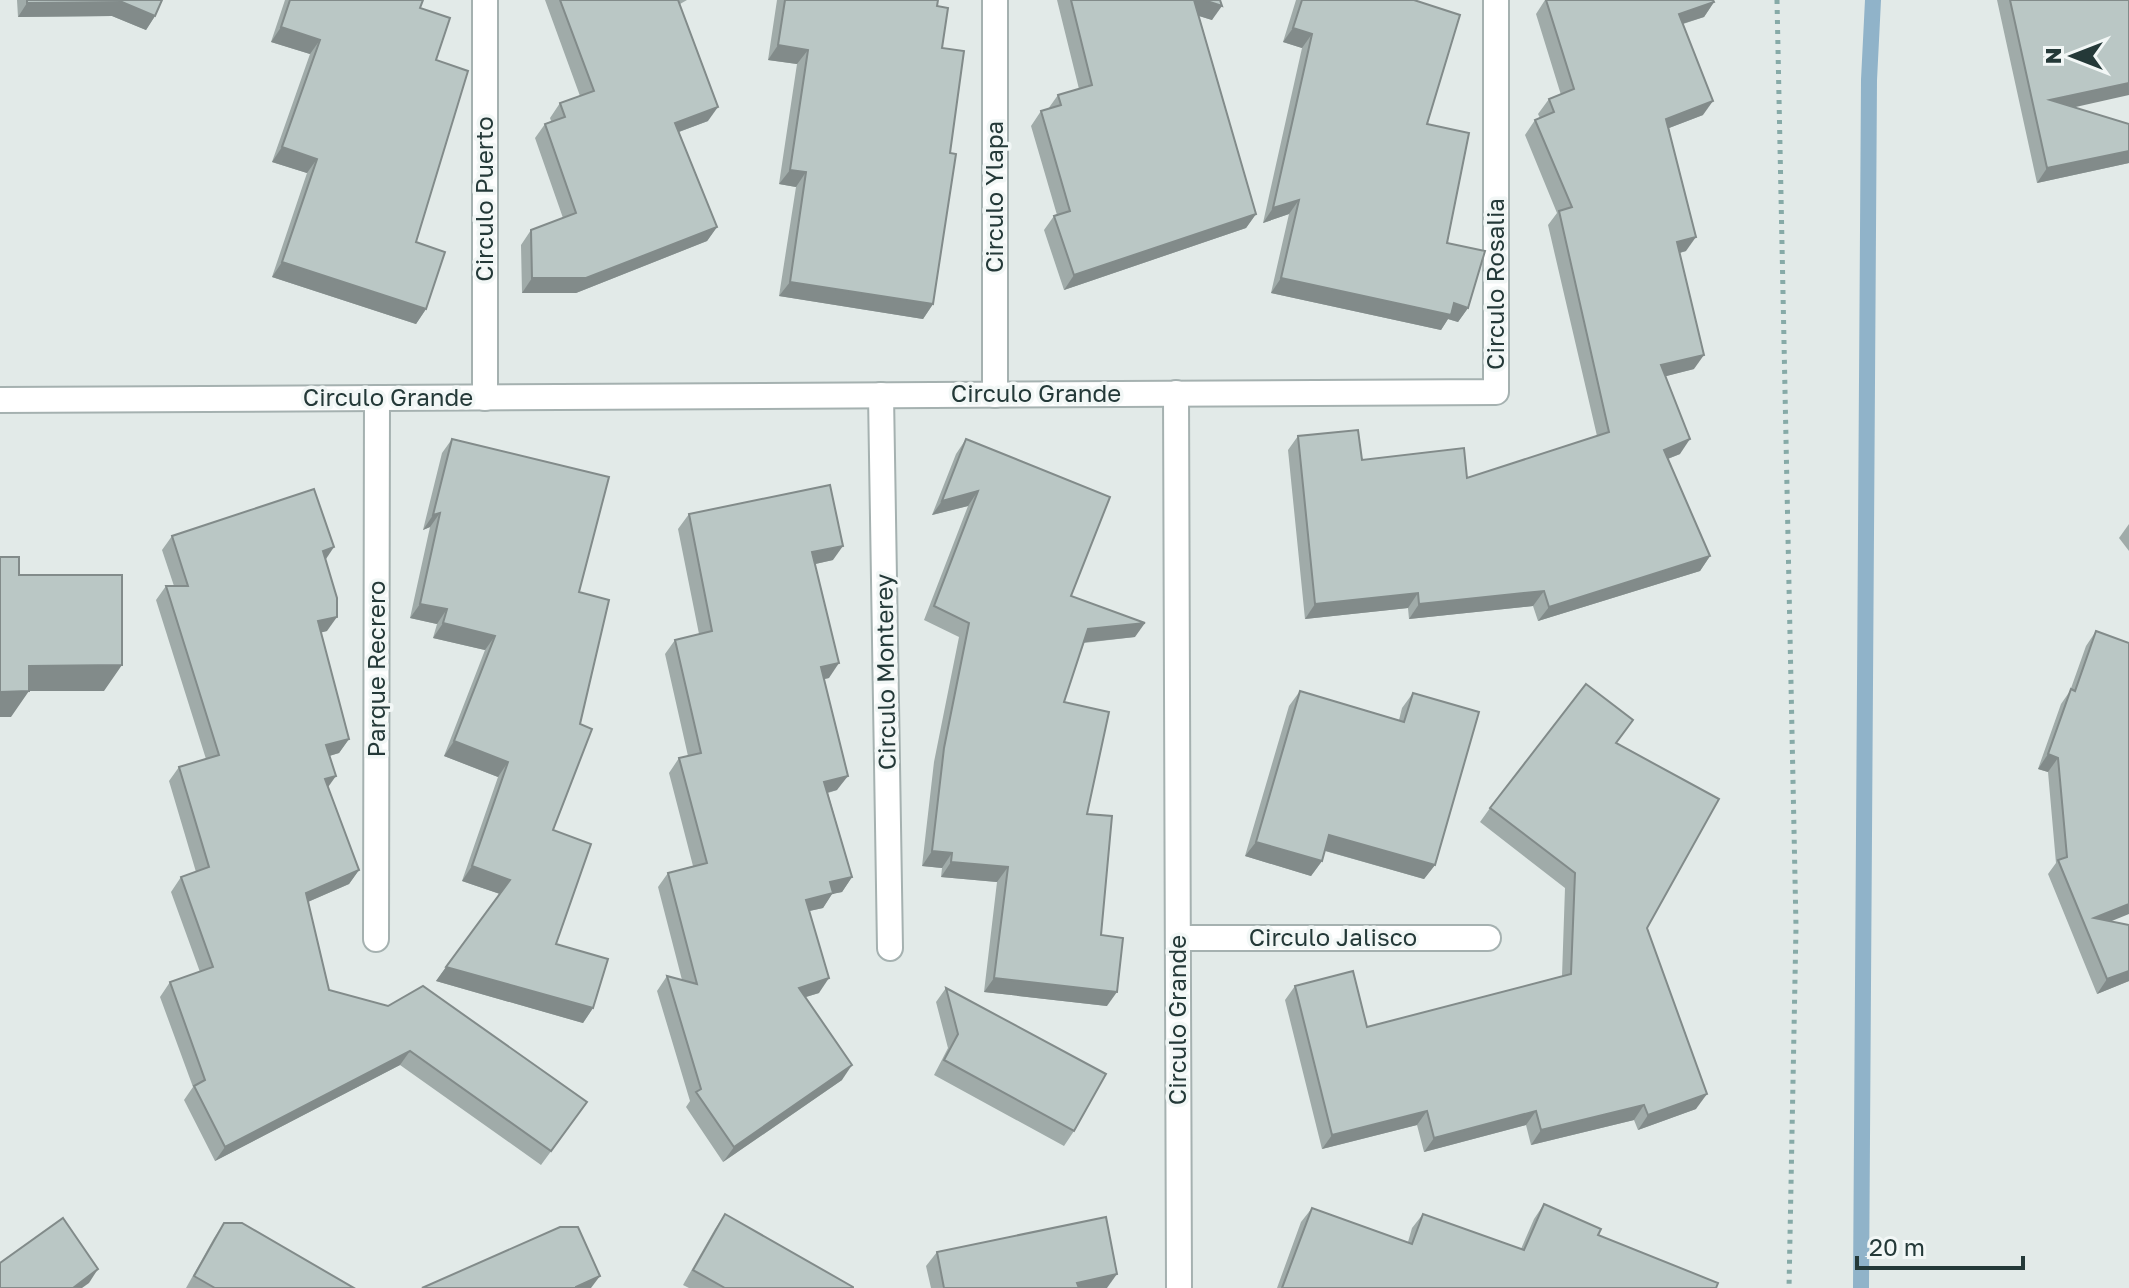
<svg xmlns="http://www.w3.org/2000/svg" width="2129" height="1288" viewBox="0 0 2129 1288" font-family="'Golos Text',sans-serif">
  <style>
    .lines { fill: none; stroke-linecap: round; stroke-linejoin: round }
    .stream { stroke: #90b3c9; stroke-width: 16 }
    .street-casing { stroke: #a5b1b0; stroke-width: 28 }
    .path { stroke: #86aaa7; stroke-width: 5; stroke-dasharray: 4 6; stroke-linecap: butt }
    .street { stroke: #fff; stroke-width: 24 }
    .wall { fill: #a0aba9 }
    .shaded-wall { fill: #828b8a }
    .building { fill: #bac7c5; stroke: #828b8a; stroke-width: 2 }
    .labels { text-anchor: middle; stroke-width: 7; stroke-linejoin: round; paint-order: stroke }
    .street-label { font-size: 24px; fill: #243938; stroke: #f2f7f6 }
  </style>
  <rect width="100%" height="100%" fill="#e2eae8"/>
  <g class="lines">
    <!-- stream -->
    <polyline class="stream" points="1861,1288 1869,80 1873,0"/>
    <defs>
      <g id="street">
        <polyline points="485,0 485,398"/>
        <polyline points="995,0 995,395"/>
        <polyline points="1176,393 1179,1288"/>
        <polyline points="881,395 890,948"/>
        <polyline points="0,400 1496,392 1496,0"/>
        <polyline points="1178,938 1488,938"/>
        <polyline points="376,939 377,398"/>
      </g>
    </defs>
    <!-- street casing -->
    <use href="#street" class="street-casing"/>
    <!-- path -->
    <polyline class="path" points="1777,0 1796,927 1789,1288"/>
    <!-- street -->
    <use href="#street" class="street"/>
  </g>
  <!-- wall -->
  <g class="wall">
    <polygon points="17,0 162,0 155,16 146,30 112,16 18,17"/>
    <polygon points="285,0 423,0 420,8 436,60 416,242 426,309 416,324 272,277 307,173 272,162 310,54 271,42"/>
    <polygon points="545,0 687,0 680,4 708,121 679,132 717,227 707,241 576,293 522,293 521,245 531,230 563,218 535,138 545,124 551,121 550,118 560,103 580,96"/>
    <polygon points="777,0 938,0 937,6 942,48 950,153 933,304 923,319 779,296 796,187 779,184 797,64 768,60"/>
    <polygon points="1057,0 1220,0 1212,20 1199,16 1256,214 1246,228 1064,290 1044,230 1054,216 1057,215 1031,126 1041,111 1048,109 1058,95 1079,89"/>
    <polygon points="1296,0 1414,0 1427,124 1447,243 1468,308 1458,322 1448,319 1441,330 1271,293 1289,214 1263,223 1302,48 1283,42"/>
    <polygon points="1545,0 1714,2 1704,17 1683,24 1703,115 1669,128 1686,251 1680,253 1694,369 1666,376 1680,454 1668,459 1710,556 1700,571 1538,621 1533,606 1409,619 1408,608 1305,619 1288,450 1298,436 1362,460 1467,478 1597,436 1548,225 1557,213 1525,135 1535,120 1540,118 1538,114 1549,99 1561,95 1536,14"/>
    <polygon points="1997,0 2129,0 2073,107 2129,124 2129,163 2037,183"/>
    <polygon points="452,439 579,592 553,830 556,944 593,1008 583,1023 436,981 500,894 462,881 498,777 444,756 485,650 433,638 437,624 410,618 430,527 423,530 442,453"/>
    <polygon points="966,439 1071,596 1135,637 1084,643 1064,702 1087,814 1101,935 1107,1006 984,992 997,882 941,877 942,868 922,866 934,762 959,637 924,620 968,506 932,515 956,454"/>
    <polygon points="689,514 833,560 815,564 829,678 824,679 837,790 828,793 852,877 842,892 832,894 823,908 809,911 819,993 806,997 842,1080 723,1162 686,1107 690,1101 657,991 667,976 682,980 658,887 668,873 693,866 669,773 679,758 688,756 665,654 675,640 699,634 678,529"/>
    <polygon points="2129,524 2129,551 2119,538"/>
    <polygon points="172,536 326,559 327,631 321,632 349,739 339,753 329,756 328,787 359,870 349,884 308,902 329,990 587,1102 541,1165 400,1065 215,1161 184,1100 193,1087 160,997 170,982 200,972 171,892 181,877 196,872 169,781 179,767 206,759 156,600 166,586 174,586 162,550"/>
    <polygon points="2096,631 2111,922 2129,981 2097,994 2048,874 2056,863 2048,772 2038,769 2061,704 2070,691 2086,646"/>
    <polygon points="1300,691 1399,720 1402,708 1413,693 1435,865 1424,879 1325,851 1322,861 1311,876 1245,856 1289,706"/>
    <polygon points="1616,743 1647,928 1696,1109 1638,1130 1634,1120 1531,1145 1526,1125 1424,1152 1417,1125 1322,1149 1285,1000 1295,986 1367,1027 1562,976 1565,888 1480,822 1490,808"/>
    <polygon points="946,988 1074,1131 1064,1146 934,1075 948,1048 936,1002"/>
    <polygon points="1544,1204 1598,1235 1716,1288 1277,1288 1301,1222 1312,1208 1408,1242 1412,1228 1423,1214 1521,1249 1534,1219"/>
    <polygon points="725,1214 853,1288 689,1288 683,1285 715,1229"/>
    <polygon points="224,1223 354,1288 186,1288 214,1238"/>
    <polygon points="937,1252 1107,1288 931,1288 926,1266"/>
  </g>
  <!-- shaded-wall -->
  <g class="shaded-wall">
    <polygon points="1191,0 1204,0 1222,6 1212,20 1183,11"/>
    <polygon points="122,2 155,16 146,30 112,16 18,17 27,3"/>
    <polygon points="1714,2 1704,17 1669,28 1679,14"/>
    <polygon points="281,27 320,40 310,54 271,42"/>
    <polygon points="1293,28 1312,34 1302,48 1283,42"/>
    <polygon points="778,45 808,50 797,64 768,60"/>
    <polygon points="2129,83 2129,95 2040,115 2050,100"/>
    <polygon points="1713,101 1703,115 1656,133 1666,119"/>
    <polygon points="718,107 708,121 665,137 675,123"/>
    <polygon points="282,147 317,159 307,173 272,162"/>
    <polygon points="2129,151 2129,163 2037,183 2047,168"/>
    <polygon points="790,170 806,172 796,187 779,184"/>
    <polygon points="1299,200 1289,214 1263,223 1273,208"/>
    <polygon points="1256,214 1246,228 1064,290 1074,275"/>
    <polygon points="717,227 707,241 576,293 522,293 532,278"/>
    <polygon points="1696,237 1686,251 1667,256 1677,242"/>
    <polygon points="282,262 426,309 416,324 272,277"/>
    <polygon points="1281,278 1454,303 1468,308 1458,322 1448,319 1441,330 1271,293"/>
    <polygon points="790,282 933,304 923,319 779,296"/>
    <polygon points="1704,355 1694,369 1651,380 1661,365"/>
    <polygon points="1690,439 1680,454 1654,464 1664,450"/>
    <polygon points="978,491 968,506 932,515 942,501"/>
    <polygon points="440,513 430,527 423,530 433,515"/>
    <polygon points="843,546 833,560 802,567 812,552"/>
    <polygon points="334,547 324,562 323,551"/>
    <polygon points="1710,556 1700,571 1538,621 1549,607"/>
    <polygon points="1544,591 1533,606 1409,619 1419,604"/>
    <polygon points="1418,593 1408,608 1305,619 1315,604"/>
    <polygon points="420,604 447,609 437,624 410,618"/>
    <polygon points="337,617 327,631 308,636 318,621"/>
    <polygon points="443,623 495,636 485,650 433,638"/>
    <polygon points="1145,623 1135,637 1078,643 1088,629"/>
    <polygon points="839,663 829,678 810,682 821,667"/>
    <polygon points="122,665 104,691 29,691 11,717 0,717 0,692 29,666"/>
    <polygon points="349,739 339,753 316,760 326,745"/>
    <polygon points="454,741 508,762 498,777 444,756"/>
    <polygon points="2048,754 2058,758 2048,772 2038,769"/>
    <polygon points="336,776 326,790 325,779"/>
    <polygon points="848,776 837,790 814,796 824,782"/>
    <polygon points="1329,835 1435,865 1424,879 1319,849"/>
    <polygon points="1256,842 1322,861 1311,876 1245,856"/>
    <polygon points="932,851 952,853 942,868 922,866"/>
    <polygon points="951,862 1008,867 997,882 941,877"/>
    <polygon points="472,866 510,880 500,894 462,881"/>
    <polygon points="359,870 349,884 296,907 306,893"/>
    <polygon points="852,877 842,892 832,894 823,908 796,914 806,900 830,882"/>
    <polygon points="2129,904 2129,914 2087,931 2094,918"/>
    <polygon points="446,967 593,1008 583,1023 436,981"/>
    <polygon points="2129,971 2129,981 2097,994 2107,979"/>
    <polygon points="829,978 819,993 789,1002 799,988"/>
    <polygon points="994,978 1117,992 1107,1006 984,992"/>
    <polygon points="410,1051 400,1065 215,1161 225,1147"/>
    <polygon points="852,1065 842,1080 723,1162 734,1147"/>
    <polygon points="1707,1094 1696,1109 1638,1130 1648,1115"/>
    <polygon points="1644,1105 1634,1120 1531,1145 1541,1130"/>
    <polygon points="1427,1111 1417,1125 1322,1149 1332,1135"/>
    <polygon points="1536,1111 1526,1125 1424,1152 1434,1138"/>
    <polygon points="98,1269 89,1283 82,1288 72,1288"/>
    <polygon points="1117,1274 1107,1288 1074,1288 1077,1283"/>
    <polygon points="600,1276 591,1288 575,1288 576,1287"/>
  </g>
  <!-- building -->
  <g class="building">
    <polygon points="27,0 162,0 155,16 122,2 27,3"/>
    <polygon points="290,0 423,0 420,8 450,18 436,60 468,71 416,242 445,252 426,309 282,262 317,159 282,147 320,40 281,27"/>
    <polygon points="560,0 678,0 718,107 675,123 717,227 586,278 532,278 531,230 576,213 545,124 565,117 560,103 594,91"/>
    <polygon points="785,0 938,0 937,6 948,8 942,48 964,51 950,153 956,154 933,304 790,282 806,172 790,170 808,50 778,45"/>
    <polygon points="1071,0 1194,0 1256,214 1074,275 1054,216 1070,211 1041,111 1061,105 1058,95 1092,85"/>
    <polygon points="1204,0 1220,0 1222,6"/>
    <polygon points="1302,0 1414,0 1460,15 1427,124 1469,133 1447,243 1485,251 1468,308 1454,303 1451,315 1281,278 1299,200 1273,208 1312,34 1293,28"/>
    <polygon points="1546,0 1713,0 1714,2 1679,14 1713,101 1666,119 1696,237 1677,242 1704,355 1661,365 1690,439 1664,450 1710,556 1549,607 1544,591 1419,604 1418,593 1315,604 1298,436 1358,430 1362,460 1464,448 1467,478 1609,432 1559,211 1572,207 1535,120 1554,112 1549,99 1574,89"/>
    <polygon points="2010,0 2129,0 2129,83 2050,100 2129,124 2129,151 2047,168"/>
    <polygon points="452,439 609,477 579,592 609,600 580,724 592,729 553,830 591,844 556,944 608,959 593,1008 446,967 510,880 472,866 508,762 454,741 495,636 443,623 447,609 420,604 440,513 433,515"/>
    <polygon points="966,439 1110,497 1071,596 1145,623 1088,629 1064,702 1109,712 1087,814 1112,816 1101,935 1123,938 1117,992 994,978 1008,867 951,862 952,853 932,851 944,748 969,623 934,606 978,491 942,501"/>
    <polygon points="830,485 843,546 812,552 839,663 821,667 848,776 824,782 852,877 830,882 833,893 806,900 829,978 799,988 852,1065 734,1147 696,1092 701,1089 667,976 697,984 668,873 707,863 679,758 701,753 675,640 712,631 689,514"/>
    <polygon points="314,489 334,547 323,551 337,598 337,617 318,621 349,739 326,745 336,776 325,779 359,870 306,893 329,990 388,1006 423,986 587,1102 551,1151 410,1051 225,1147 194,1086 205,1080 170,982 213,967 181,877 209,867 179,767 219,755 166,586 188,586 172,536"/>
    <polygon points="0,557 19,557 19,575 122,575 122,665 29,666 29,691 0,692"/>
    <polygon points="2096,631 2129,643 2129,904 2094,918 2129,925 2129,971 2107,979 2058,860 2067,857 2058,758 2048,754 2071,689 2075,691"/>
    <polygon points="1586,684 1633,720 1616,743 1719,799 1647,928 1707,1094 1648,1115 1644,1105 1541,1130 1536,1111 1434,1138 1427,1111 1332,1135 1295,986 1353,971 1367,1027 1571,974 1575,873 1490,808"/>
    <polygon points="1300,691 1404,722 1413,693 1479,712 1435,865 1329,835 1322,861 1256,842"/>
    <polygon points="946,988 1106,1074 1074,1131 944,1060 958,1034"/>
    <polygon points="1544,1204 1601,1229 1598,1235 1718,1283 1716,1288 1282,1288 1312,1208 1412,1244 1423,1214 1524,1250"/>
    <polygon points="725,1214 853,1287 853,1288 725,1288 693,1270"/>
    <polygon points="1106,1217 1117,1274 1077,1283 1079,1288 944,1288 937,1252"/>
    <polygon points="63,1218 98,1269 73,1288 0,1288 0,1263"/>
    <polygon points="224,1223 242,1223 354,1288 215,1288 194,1276"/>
    <polygon points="560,1227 578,1227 600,1276 576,1287 576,1288 422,1288"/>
  </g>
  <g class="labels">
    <!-- street labels -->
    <g class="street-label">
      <text transform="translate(995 197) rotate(-90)" y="8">Circulo Ylapa</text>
      <text transform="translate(485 199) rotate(-90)" y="8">Circulo Puerto</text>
      <text transform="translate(1496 284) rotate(-90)" y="8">Circulo Rosalia</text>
      <text x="1036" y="402">Circulo Grande</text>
      <text x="388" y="406">Circulo Grande</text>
      <text transform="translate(377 669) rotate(-90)" y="8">Parque Recrero</text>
      <text transform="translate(886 672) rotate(-91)" y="8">Circulo Monterey</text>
      <text x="1333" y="946">Circulo Jalisco</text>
      <text transform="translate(1178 1020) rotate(-90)" y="8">Circulo Grande</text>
    </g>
  </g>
  <!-- north arrow -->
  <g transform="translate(2073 56) rotate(270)" stroke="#f2f7f6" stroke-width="6" paint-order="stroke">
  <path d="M0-6L14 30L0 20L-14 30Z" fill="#243938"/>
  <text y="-12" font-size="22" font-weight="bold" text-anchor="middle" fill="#243938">N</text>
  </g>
  <!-- scale -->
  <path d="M1857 1256v12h166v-12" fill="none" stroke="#243938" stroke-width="4"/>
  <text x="1869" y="1256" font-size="24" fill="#243938" stroke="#f2f7f6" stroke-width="6" paint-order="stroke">20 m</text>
</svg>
